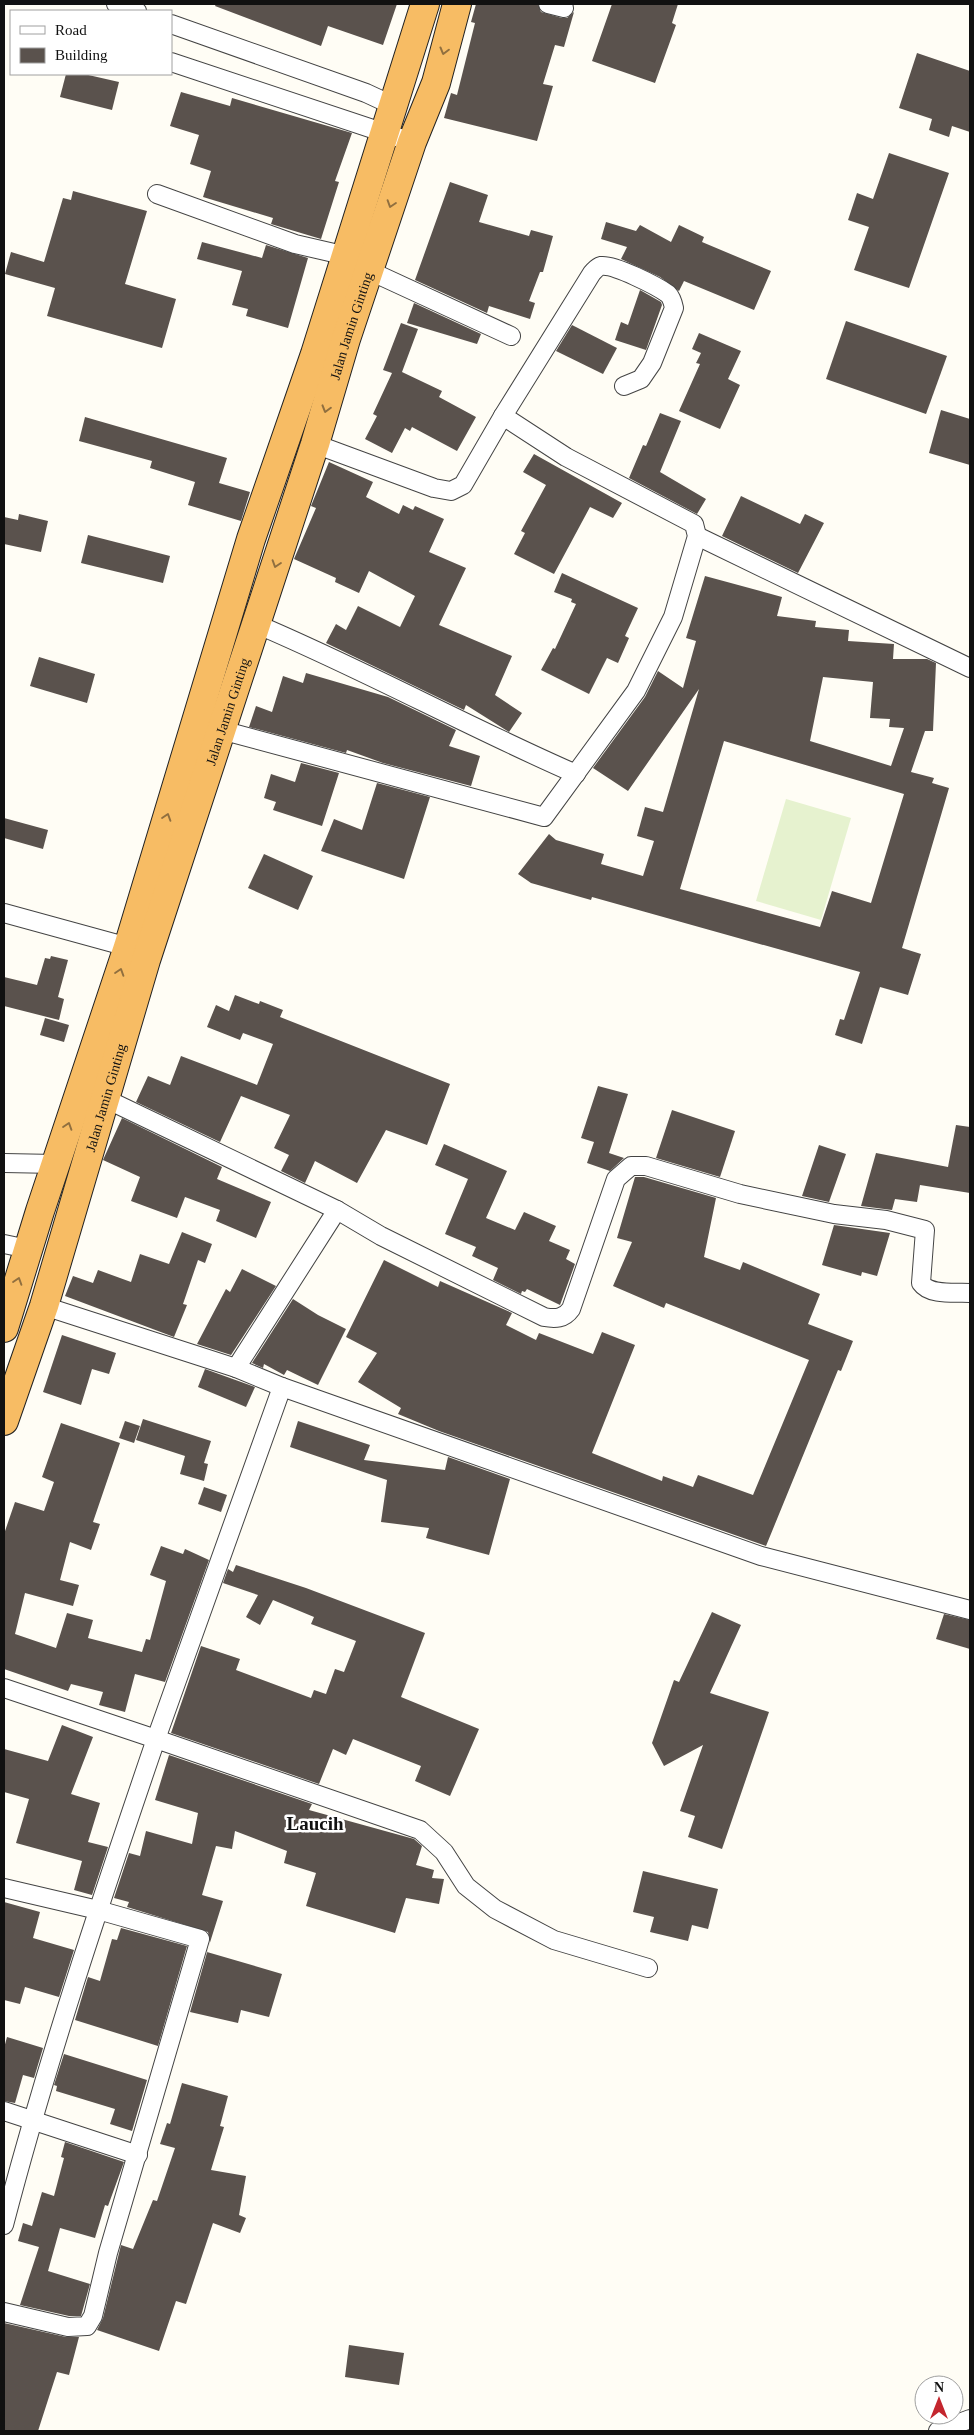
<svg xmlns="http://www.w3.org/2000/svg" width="974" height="2435" viewBox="0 0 974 2435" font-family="Georgia,serif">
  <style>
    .pitch { fill: #e6f2cf }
    .building { fill: #5a524d; fill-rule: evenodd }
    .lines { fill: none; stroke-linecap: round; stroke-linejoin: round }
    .minor-casing { stroke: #444; stroke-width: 20 }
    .trunk-casing { stroke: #222; stroke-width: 30 }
    .minor { stroke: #fff; stroke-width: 18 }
    .trunk { stroke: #f7bc64; stroke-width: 28 }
    .oneway { stroke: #906f3f }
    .labels { text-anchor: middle; stroke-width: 5; stroke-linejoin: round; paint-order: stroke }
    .street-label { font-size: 14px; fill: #111; stroke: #fff }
    .district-label { font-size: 19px; font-weight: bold; fill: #111; stroke: #fff }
  </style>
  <rect width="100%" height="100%" fill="#fffdf5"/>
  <!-- pitch -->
  <polygon class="pitch" points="786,799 851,818 821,920 756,901"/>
  <!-- building -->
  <g class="building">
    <polygon points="216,4 397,4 383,45 328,26 321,46 215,6"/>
    <polygon points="476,4 538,4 541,12 562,18 567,18 574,12 564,47 555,45 543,84 553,86 537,141 444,118 451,93 457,95 475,23 471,22"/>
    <polygon points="612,4 678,4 672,23 676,25 655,83 592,61"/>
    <polygon points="917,53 970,71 970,132 952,126 949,137 929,130 932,119 899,108"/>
    <polygon points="66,74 84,74 119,82 112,110 60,97"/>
    <polygon points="181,92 230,106 232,98 352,133 335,181 339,182 321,239 271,224 273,218 203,197 211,171 190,164 199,135 170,126"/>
    <polygon points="889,153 949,173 909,288 854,270 869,227 848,220 857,193 873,199"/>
    <polygon points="450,182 488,195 479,222 529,236 531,230 553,236 543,272 540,272 529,301 535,303 530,319 489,306 487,313 415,280"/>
    <polygon points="73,191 147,211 125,284 176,299 162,348 47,316 55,288 5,274 11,252 44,262 63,198 71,200"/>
    <polygon points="606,222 636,231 640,225 671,242 679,225 704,237 702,242 771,271 754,310 684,281 679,291 660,277 621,259 627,247 601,239"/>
    <polygon points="202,242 262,258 266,245 308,258 288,328 246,316 248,309 232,305 242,271 197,259"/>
    <polygon points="640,290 661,302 662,305 646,350 615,340 621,322 628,325"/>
    <polygon points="414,303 481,334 477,344 407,323"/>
    <polygon points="846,321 947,356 926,414 826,379"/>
    <polygon points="401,323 418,329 402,372 442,391 439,397 476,417 457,451 412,427 410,431 405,428 392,453 365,439 377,416 373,414 392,373 383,370"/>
    <polygon points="572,325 617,348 603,374 556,351"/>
    <polygon points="699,333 741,351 728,379 740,385 720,429 679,411 700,364 696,363 701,353 692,349"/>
    <polygon points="941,410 970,419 970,465 929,453"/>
    <polygon points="660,413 681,421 660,472 706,499 697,514 629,478 643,445 646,446"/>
    <polygon points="85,417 227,458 219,483 250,492 241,521 188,505 195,482 150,468 152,461 79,441"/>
    <polygon points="534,454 622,503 613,518 590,507 554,574 514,554 525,533 521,531 546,485 523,472"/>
    <polygon points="329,462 373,482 366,497 399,514 403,505 413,510 415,506 444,519 429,552 466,568 439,625 512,656 495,695 522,713 509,732 466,705 464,710 326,643 336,624 346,630 358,606 400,627 415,596 369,571 359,593 335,582 336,578 294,559 316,508 311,506"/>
    <polygon points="741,496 800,524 805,514 824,523 798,573 722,536"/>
    <polygon points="19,514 48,521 41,552 4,544 4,517 18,520"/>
    <polygon points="88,535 170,556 163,583 81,563"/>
    <polygon points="562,573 638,608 625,636 629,638 618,663 607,658 589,694 541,670 553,648 555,649 576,604 571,602 572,599 554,592"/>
    <path d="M705,576L782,597L777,616L816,621L815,627L849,630L848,641L894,644L893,659H927L936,663L933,731H925L911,772L934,778L932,783L949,788L902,948L921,954L908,995L880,987L862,1044L835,1035L840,1019L844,1020L860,972L592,897L591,900L531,883L518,874L549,834L556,840L604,854L601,864L643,876L654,841L637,836L645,807L663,812L699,689L628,791L593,768L645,697L658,671L683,688L696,641L686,638ZM823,677L873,682L870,718L890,719L889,727L904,728L891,766L810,741ZM724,741L904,794L871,903L832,891L820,927L680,889Z"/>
    <polygon points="39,657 95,674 87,703 30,686"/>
    <polygon points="306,673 388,697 456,730 449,746 480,756 471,786 383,763 347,750 346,753 249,727 256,706 272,712 283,676 303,683"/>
    <polygon points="301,763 339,773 322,826 273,810 276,802 264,798 271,774 295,782"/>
    <polygon points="377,783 430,797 404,879 321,851 334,819 362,830"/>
    <polygon points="4,818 48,830 43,849 4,838"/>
    <polygon points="264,854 313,876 298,910 248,888"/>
    <polygon points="51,956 68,960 58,997 64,999 59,1020 4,1006 4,977 37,985 45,958 50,959"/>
    <polygon points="235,995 259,1004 260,1001 283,1010 280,1017 450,1084 427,1145 386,1130 357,1183 315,1161 305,1183 281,1171 289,1155 274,1148 290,1115 241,1096 220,1142 136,1102 148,1076 170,1085 181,1056 257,1085 273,1044 243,1033 240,1040 207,1027 216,1005 229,1011"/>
    <polygon points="45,1018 69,1025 64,1042 40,1035"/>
    <polygon points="598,1086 628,1094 609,1153 624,1158 610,1171 587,1163 594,1142 581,1138"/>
    <polygon points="672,1110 735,1131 720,1177 656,1158"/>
    <polygon points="122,1118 222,1167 217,1179 271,1202 256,1238 216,1221 220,1210 185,1197 177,1218 131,1201 140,1177 103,1160"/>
    <polygon points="956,1125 970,1127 970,1193 920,1185 917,1202 895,1199 892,1210 861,1206 876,1153 948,1167"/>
    <polygon points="444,1144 507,1171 486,1218 515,1230 524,1212 556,1226 549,1241 570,1250 566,1259 575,1264 560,1305 527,1289 525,1292 522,1291 521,1294 493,1280 498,1268 472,1256 476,1247 445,1234 468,1179 435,1165"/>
    <polygon points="819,1145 846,1154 829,1202 802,1196"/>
    <polygon points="635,1177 644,1177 716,1198 704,1257 740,1270 743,1262 820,1294 808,1324 853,1341 841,1371 838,1370 766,1546 439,1431 398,1414 401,1408 358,1382 377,1353 346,1337 384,1260 438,1287 440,1281 512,1313 506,1325 536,1340 539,1333 593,1354 602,1332 635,1345 592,1453 662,1481 663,1476 693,1487 698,1475 753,1495 809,1360 666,1303 664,1308 613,1286 632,1242 617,1238"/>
    <polygon points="834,1225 890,1233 877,1276 862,1272 861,1276 822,1265"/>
    <polygon points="182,1232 212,1244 205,1263 198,1260 183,1304 187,1305 174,1337 65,1296 73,1276 93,1283 98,1270 131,1282 140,1254 169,1264"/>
    <polygon points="242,1269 276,1286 231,1355 197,1344 226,1289 230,1292"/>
    <polygon points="293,1299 318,1315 346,1329 318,1385 287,1370 284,1375 264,1364 263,1368 252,1363"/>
    <polygon points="62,1335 116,1353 109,1374 92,1369 81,1405 43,1392"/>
    <polygon points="205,1369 255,1387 246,1407 198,1387"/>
    <polygon points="143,1419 211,1441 204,1463 208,1464 204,1481 180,1474 185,1456 136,1440"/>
    <polygon points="125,1421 140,1426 134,1443 119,1438"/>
    <polygon points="298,1421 370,1445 364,1460 445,1470 448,1457 510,1479 489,1555 426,1538 429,1528 381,1522 387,1480 290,1447"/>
    <polygon points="61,1423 120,1443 93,1522 100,1524 91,1550 70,1542 60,1580 79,1585 73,1606 25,1593 15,1634 56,1648 67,1613 93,1620 88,1638 142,1652 146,1639 150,1640 166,1581 150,1575 161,1546 183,1554 185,1549 209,1560 165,1682 135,1674 125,1712 99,1705 103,1692 71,1684 68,1691 4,1669 4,1534 15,1502 44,1511 54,1482 42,1477"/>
    <polygon points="204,1487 227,1495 221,1512 198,1504"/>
    <polygon points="236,1565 306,1588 425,1633 401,1697 479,1729 450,1796 415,1781 421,1766 353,1739 346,1755 333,1749 319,1784 171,1733 201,1646 240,1659 236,1670 311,1698 314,1690 326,1694 335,1669 344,1672 356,1641 311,1624 314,1617 273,1600 260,1625 246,1617 258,1595 223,1583 228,1569 233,1572"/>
    <polygon points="712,1612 741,1625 710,1693 769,1712 722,1849 688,1837 695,1816 680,1811 703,1745 664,1766 652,1743 674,1680 679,1682"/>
    <polygon points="944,1614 970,1620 970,1649 936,1639"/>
    <polygon points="62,1725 93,1737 71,1794 100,1803 88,1842 108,1847 92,1895 74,1890 82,1861 16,1843 29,1799 4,1792 4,1749 48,1761"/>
    <polygon points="169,1755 312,1804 309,1810 414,1839 422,1846 416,1865 434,1870 432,1878 444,1879 439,1904 406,1898 395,1933 306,1906 316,1873 284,1863 287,1851 235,1831 232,1849 216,1846 202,1895 223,1901 207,1952 282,1974 269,2017 241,2010 238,2023 190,2012 210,1942 208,1932 127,1907 129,1902 114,1898 129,1853 140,1856 146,1831 192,1844 198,1813 155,1800"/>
    <polygon points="643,1871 718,1889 708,1929 692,1925 688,1941 650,1932 654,1917 633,1912"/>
    <polygon points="4,1902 40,1912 33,1938 74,1950 59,1997 25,1987 20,2004 4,2000"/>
    <polygon points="121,1928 187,1946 158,2046 75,2020 88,1977 100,1981 112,1939 117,1940"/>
    <polygon points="7,2037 43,2048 34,2078 23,2075 15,2103 4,2101 4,2048"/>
    <polygon points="64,2054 147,2080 132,2131 110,2124 115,2109 56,2091 57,2086 54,2085"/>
    <polygon points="182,2083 228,2096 220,2126 224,2127 211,2170 246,2176 239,2215 246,2218 240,2233 213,2223 186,2304 176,2301 159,2351 97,2330 103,2318 121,2245 133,2249 153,2200 157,2201 175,2148 160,2144 167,2123 170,2124"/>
    <polygon points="65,2142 124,2162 108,2206 105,2205 95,2238 60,2228 48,2271 90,2284 81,2316 69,2316 20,2305 39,2247 18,2241 23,2223 32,2226 42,2192 54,2196 64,2158 61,2157"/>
    <polygon points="4,2323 66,2337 79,2337 69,2375 57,2372 38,2431 4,2431"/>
    <polygon points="349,2345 404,2353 399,2385 345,2377"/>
  </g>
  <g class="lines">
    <defs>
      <g id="minor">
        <polyline points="116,4 137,11"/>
        <polyline points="548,4 564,8"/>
        <polyline points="171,24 366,93 394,106"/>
        <polyline points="171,62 412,142"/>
        <polyline points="157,194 295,244 347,256"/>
        <polyline points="370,271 511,336"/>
        <path d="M503,416L592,273C595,270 597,267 601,266C614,264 657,286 668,294C672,298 673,303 674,308L652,363L641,379L624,386"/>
        <polyline points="697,536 970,668"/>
        <path d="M256,624C365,670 468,727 576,774"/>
        <polyline points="221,730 544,817 636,691 673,617 697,536 694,524 566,457 503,416 463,485 451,491 434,488 315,444"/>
        <polyline points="4,913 128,947"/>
        <path d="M106,1099L337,1210L381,1236L544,1317C555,1319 564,1319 571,1309L616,1179L631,1166H646L740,1194L834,1214L886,1220L925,1230L921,1283C930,1296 956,1292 970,1293"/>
        <polyline points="4,1163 56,1164"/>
        <polyline points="4,1244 28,1249"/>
        <polyline points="44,1306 236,1368 282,1387 761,1556 970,1610"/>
        <polyline points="236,1368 337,1210"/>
        <polyline points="4,1688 156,1739 282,1387"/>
        <polyline points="4,1888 98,1910 200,1939 108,2253 93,2316 87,2326 68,2327 4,2312"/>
        <polyline points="4,2111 138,2155"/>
        <path d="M4,2225C47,2060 101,1900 156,1739L420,1830L444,1852L466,1886L495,1909L554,1940L648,1968"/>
        <polyline points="938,2431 970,2419"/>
      </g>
      <g id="trunk">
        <polyline points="4,1328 40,1211 128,947 251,539 315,354 425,4"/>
        <path id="s1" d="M4,1421L44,1306L146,960L315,444L346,339L412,142L436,83L457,4"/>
      </g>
    </defs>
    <!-- minor casing -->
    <use href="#minor" class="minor-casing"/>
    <!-- trunk casing -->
    <use href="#trunk" class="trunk-casing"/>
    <!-- minor -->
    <use href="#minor" class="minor"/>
    <!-- trunk -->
    <use href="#trunk" class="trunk"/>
  </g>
  <!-- one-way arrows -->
  <defs><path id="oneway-chevron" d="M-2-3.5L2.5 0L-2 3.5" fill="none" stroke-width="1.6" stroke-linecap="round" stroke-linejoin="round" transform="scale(1.25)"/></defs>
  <g class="oneway">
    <use href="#oneway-chevron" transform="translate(444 51) rotate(105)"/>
    <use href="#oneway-chevron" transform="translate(391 204) rotate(108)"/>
    <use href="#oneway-chevron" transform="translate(326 409) rotate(106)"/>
    <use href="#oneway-chevron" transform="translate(276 564) rotate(108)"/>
    <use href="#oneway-chevron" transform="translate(167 817) rotate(-72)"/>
    <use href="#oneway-chevron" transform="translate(120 972) rotate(-72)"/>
    <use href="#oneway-chevron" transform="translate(68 1126) rotate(-72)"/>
    <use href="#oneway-chevron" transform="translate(18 1281) rotate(-72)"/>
  </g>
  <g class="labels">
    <!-- street labels -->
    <g class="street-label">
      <text dy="5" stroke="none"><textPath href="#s1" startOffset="1149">Jalan Jamin Ginting</textPath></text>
      <text dy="5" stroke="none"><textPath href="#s1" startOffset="744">Jalan Jamin Ginting</textPath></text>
      <text dy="5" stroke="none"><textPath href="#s1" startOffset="339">Jalan Jamin Ginting</textPath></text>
    </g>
    <!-- district labels -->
    <g class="district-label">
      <text x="315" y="1830">Laucih</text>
    </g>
  </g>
  <!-- border -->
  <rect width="974" height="2435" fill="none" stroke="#111111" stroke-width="10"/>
  <!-- legend -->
  <rect x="10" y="10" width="162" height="65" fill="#ffffff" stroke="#a0a0a0"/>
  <rect x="20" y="26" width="25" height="8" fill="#ffffff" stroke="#a0a0a0"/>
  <text x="55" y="35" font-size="15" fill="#111111">Road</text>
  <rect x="20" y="48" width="25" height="15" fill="#5a524d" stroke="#a0a0a0"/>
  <text x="55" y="60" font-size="15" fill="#111111">Building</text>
  <!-- north arrow -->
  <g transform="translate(939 2400)"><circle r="24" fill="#ffffff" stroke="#a0a0a0"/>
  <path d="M0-4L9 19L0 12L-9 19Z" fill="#c4262e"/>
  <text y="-8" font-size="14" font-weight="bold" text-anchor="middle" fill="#111111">N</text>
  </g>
</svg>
